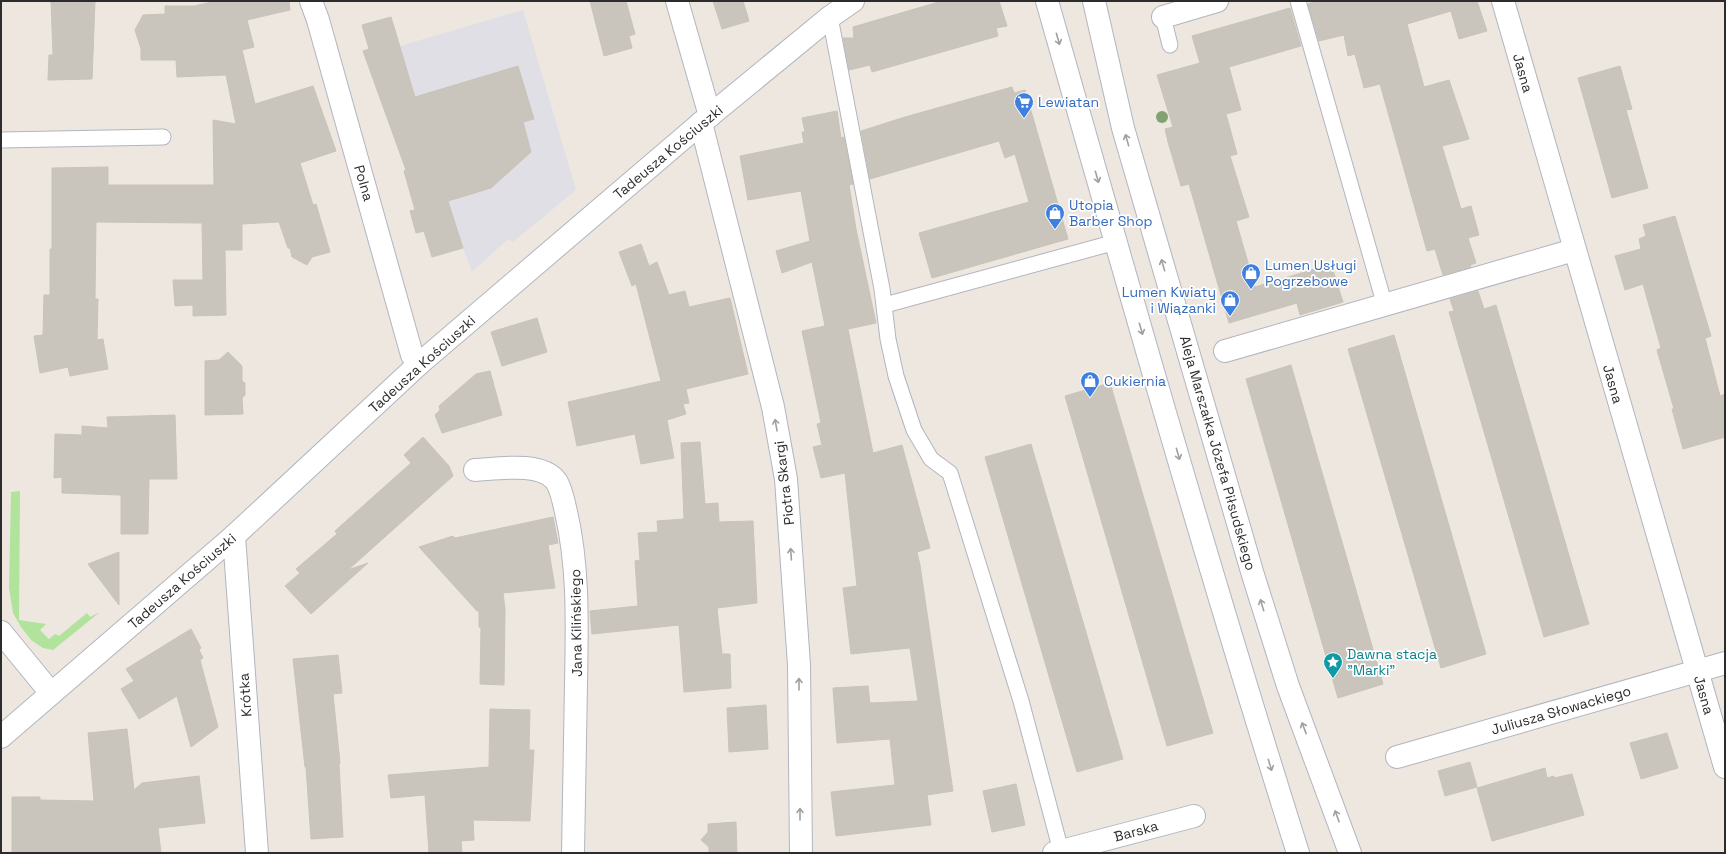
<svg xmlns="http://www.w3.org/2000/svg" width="1726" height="854" viewBox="0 0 1726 854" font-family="'Space Grotesk',sans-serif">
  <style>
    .industrial { fill: #e1dfe6 }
    .green { fill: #b2e39d }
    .building { fill: #c9c5bd; stroke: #c9c3b8 }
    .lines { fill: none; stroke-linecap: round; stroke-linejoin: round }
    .service-casing { stroke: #b2b5bf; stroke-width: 17 }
    .minor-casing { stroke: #b2b5bf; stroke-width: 24 }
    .secondary-casing { stroke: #b2b5bf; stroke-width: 24 }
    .service { stroke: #fff; stroke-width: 15 }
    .minor { stroke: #fff; stroke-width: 22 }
    .secondary { stroke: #fff; stroke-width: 22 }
    .tree { fill: #82a274 }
    .oneway { stroke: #a0a0a0 }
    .labels { text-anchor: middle; stroke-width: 3.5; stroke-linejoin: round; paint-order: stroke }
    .street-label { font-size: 14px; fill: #2c2c2c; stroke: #fff }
    .shop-label { font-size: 14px; fill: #366cbe; stroke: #fff; text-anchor: start }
    .culture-label { font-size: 14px; fill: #0d838f; stroke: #fff; text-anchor: start }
  </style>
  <rect width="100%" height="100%" fill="#ede7df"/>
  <!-- industrial -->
  <polygon class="industrial" points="523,10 576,190 513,242 508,239 472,272 463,248 400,46"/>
  <!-- green -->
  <polygon class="green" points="20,491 19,620 46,624 40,630 49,639 55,634 59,636 87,613 90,617 100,612 53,650 43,648 31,640 21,627 13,613 9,588 11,492"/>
  <!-- building -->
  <g class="building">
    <polygon points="51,1 95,1 92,79 48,80 49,55 53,55"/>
    <polygon points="216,1 289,1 290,10 247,20 254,47 242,50 255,104 313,86 336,151 300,163 313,205 316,204 330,252 312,257 307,265 292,257 290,248 288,248 279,222 242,224 242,250 225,250 226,315 193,316 193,305 175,306 173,280 203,280 202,223 96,222 95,299 98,299 97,340 103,339 108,369 70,376 68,367 40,373 34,336 43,335 44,295 50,295 50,249 52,249 52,168 108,167 108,185 214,185 213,120 236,124 226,75 177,77 176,60 141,60 141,49 135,30 143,15 165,14 165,6 194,6"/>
    <polygon points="590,1 626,1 635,34 629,36 632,48 604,56"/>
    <polygon points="713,1 743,1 749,21 722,29"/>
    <polygon points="942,1 999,1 1007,26 996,28 998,36 872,72 870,65 849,70 843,38 854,38 853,27"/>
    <polygon points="1316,1 1477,1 1487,31 1459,39 1451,11 1407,24 1424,87 1449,80 1469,139 1442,146 1461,209 1471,206 1479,235 1468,238 1476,263 1470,265 1471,267 1443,275 1435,249 1427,251 1380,84 1364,88 1355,54 1348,56 1344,35 1319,41 1308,4"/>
    <polygon points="1290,8 1301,46 1229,67 1241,110 1226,114 1237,154 1230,156 1249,217 1236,221 1255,287 1331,264 1343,302 1300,315 1297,303 1229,323 1189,184 1181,186 1168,142 1165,129 1173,127 1157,75 1200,63 1192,36"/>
    <polygon points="391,17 415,97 518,66 534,119 523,122 531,152 491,188 448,201 463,248 432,257 424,231 416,233 410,211 415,210 404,171 406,170 363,51 369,49 362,25"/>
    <polygon points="1620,66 1632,109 1626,110 1648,188 1612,198 1578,78"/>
    <polygon points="1012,87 1014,93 1025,90 1068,239 932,278 919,233 1029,202 1015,154 1005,158 999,141 870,179 861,131 905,117"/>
    <polygon points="837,111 841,138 844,137 853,184 849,185 856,229 876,323 848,329 873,453 902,445 930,548 917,552 920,565 953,791 927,795 931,825 836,836 831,792 895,785 890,739 837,743 833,688 868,686 870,703 918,701 910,648 851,654 843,588 857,586 845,473 821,478 813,447 822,445 817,424 821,423 802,331 825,326 812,262 782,273 776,251 810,241 801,191 748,200 740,156 804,143 802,132 805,132 802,118"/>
    <polygon points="1675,216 1711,336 1705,338 1720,396 1725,394 1725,437 1683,449 1672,409 1674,409 1657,350 1661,348 1643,284 1625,290 1615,256 1641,249 1639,239 1646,236 1643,225"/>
    <polygon points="641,244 649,266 657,262 669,295 685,291 689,307 730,298 748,374 686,389 689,403 683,404 686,414 667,420 674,458 641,464 635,434 577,446 568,402 661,381 636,284 632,286 619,252"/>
    <polygon points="1478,291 1484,309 1496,305 1589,624 1544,637 1449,312 1454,311 1450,299"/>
    <polygon points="537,318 547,352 502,366 491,332"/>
    <polygon points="1394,335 1486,654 1441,668 1348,349"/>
    <polygon points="228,352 242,366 242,381 245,383 245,395 242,398 243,414 205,415 205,361 219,360"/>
    <polygon points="1291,365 1383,684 1338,698 1246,379"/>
    <polygon points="490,371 502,415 442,433 435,415 440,410 439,406 476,374"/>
    <polygon points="1110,383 1213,733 1167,746 1065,396"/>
    <polygon points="175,415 177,479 149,479 148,534 121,534 121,495 62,493 62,477 54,478 55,434 82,435 82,426 108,428 107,417"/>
    <polygon points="423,437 449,466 453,476 348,570 368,563 311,614 285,586 300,573 296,569 337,534 335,531 411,463 404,455"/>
    <polygon points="700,442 705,504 718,503 719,522 753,521 757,603 717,608 722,654 730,654 731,688 684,692 679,625 592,634 590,611 638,606 635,561 640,560 638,533 658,532 657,521 684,519 681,443"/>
    <polygon points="1031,444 1123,759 1077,772 985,457"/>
    <polygon points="553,517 558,543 548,545 555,588 503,593 505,609 504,685 480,684 481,628 479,627 479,611 477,611 419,547 453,536 455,538"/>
    <polygon points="119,552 119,605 88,564"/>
    <polygon points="191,629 201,648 199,650 203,658 200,660 218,727 191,747 177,696 139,719 121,689 134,681 126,669"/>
    <polygon points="338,655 342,693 333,694 340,763 339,764 343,837 311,839 306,767 305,767 293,659"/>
    <polygon points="766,705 768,749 729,752 727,708"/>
    <polygon points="490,709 530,710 529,750 534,750 530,821 473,820 474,840 461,841 462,853 429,853 425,795 391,798 388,775 489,767"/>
    <polygon points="127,729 134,790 142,783 199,776 205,823 158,828 161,853 12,853 12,797 40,797 40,800 94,801 88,733"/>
    <polygon points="1667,733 1678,768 1641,779 1630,743"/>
    <polygon points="1470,762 1477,787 1445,796 1438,771"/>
    <polygon points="1545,768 1547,778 1554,776 1554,778 1572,774 1584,815 1492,841 1477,788"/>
    <polygon points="1016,784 1025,825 992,832 983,791"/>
    <polygon points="736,822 737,853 709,853 709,847 701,840 708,832 708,824"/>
  </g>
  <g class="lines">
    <defs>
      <g id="service">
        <polyline points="1298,1 1385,306"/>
        <polyline points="830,17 882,289 888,339 896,376 914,430 931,459 950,473 1021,701 1061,851"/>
        <polyline points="1163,17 1170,45"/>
        <polyline points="1,140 163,137"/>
        <polyline points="885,305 1116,242"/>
      </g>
      <g id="minor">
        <polyline points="311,1 318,20 412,355 419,364"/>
        <polyline points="677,1 710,116"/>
        <polyline points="1503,1 1725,767"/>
        <polyline points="1163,17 1217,1"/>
        <polyline points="701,123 773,407 786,479 799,665 801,853"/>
        <polyline points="1225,351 1574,250"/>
        <path d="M475,470C496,469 541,461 556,481C561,488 564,503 566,512C579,568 577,626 576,684C575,740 574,797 573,853"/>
        <polyline points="234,536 257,853"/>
        <polyline points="1,632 51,693"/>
        <polyline points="1,737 234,536 419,364 701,123 830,17 853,1"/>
        <polyline points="1397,757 1725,663"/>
        <polyline points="1054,853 1194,816"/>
      </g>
      <g id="secondary">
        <path d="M1047,1C1128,286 1209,571 1298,853"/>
        <polyline points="1094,1 1123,128 1253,575 1288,686 1350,853"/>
      </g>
    </defs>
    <!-- service casing -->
    <use href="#service" class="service-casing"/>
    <!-- minor casing -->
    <use href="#minor" class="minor-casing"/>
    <!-- secondary casing -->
    <use href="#secondary" class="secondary-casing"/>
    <!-- service -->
    <use href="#service" class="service"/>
    <!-- minor -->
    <use href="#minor" class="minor"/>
    <!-- secondary -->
    <use href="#secondary" class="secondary"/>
  </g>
  <!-- trees -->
  <circle class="tree" cx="1162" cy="117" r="6"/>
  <!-- one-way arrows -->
  <defs><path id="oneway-shaft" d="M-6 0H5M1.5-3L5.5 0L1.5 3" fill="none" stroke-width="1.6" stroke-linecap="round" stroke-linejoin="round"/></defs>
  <g class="oneway">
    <use href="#oneway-shaft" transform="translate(1058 39) rotate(74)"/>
    <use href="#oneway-shaft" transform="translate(1127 140) rotate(-106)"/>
    <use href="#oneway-shaft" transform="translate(1097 177) rotate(74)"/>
    <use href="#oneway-shaft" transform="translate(1163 265) rotate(-106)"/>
    <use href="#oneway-shaft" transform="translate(1141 329) rotate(74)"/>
    <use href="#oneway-shaft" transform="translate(776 425) rotate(-100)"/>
    <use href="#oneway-shaft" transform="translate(1178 454) rotate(74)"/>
    <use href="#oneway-shaft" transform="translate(791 554) rotate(-94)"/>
    <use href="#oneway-shaft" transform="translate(1262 605) rotate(-107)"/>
    <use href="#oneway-shaft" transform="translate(799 684) rotate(-90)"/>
    <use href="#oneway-shaft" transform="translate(1304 728) rotate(-111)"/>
    <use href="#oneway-shaft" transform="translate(1270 765) rotate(73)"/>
    <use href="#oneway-shaft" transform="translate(800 814) rotate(-90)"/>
    <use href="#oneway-shaft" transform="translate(1337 816) rotate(-110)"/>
  </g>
  <!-- icons -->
  <defs>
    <symbol id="supermarket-pin" viewBox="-11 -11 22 30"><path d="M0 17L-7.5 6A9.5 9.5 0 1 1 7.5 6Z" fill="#3f7fe0" stroke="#fff"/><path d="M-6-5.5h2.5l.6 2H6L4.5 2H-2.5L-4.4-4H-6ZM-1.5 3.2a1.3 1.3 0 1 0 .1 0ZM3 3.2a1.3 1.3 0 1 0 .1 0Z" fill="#fff"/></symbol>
    <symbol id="shop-pin" viewBox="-11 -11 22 30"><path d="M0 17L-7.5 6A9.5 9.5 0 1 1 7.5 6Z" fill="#3f7fe0" stroke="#fff"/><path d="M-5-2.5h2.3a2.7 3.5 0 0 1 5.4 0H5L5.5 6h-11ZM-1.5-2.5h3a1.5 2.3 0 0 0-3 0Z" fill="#fff"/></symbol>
    <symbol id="sight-pin" viewBox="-11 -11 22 30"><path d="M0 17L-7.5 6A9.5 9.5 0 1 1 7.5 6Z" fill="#0f9aa8" stroke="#fff"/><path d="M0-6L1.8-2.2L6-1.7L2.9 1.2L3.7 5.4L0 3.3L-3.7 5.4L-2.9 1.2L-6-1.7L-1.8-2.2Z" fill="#fff"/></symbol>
  </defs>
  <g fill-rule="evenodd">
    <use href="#supermarket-pin" x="1013" y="91" width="22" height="30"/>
    <use href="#shop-pin" x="1044" y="202" width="22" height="30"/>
    <use href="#shop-pin" x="1240" y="262" width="22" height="30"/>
    <use href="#shop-pin" x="1219" y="289" width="22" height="30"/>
    <use href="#shop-pin" x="1079" y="370" width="22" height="30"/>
    <use href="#sight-pin" x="1322" y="651" width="22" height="30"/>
  </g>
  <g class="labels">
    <!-- street labels -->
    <g class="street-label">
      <text transform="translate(1523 73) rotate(74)" y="5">Jasna</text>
      <text transform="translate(668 152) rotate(-40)" y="5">Tadeusza Kościuszki</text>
      <text transform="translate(364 183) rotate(74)" y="5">Polna</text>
      <text transform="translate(422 364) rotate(-42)" y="5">Tadeusza Kościuszki</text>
      <text transform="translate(1613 384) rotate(74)" y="5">Jasna</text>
      <text transform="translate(1218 453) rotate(74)" y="5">Aleja Marszałka Józefa Piłsudskiego</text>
      <text transform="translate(784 483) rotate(-97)" y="5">Piotra Skargi</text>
      <text transform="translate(182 581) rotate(-41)" y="5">Tadeusza Kościuszki</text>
      <text transform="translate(576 623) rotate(-91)" y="5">Jana Kilińskiego</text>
      <text transform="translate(245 695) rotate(-94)" y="5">Krótka</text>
      <text transform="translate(1704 695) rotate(74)" y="5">Jasna</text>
      <text transform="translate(1561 710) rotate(-16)" y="5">Juliusza Słowackiego</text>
      <text transform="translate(1136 831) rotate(-15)" y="5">Barska</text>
    </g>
    <!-- shop labels -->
    <g class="shop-label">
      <text x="1038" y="107">Lewiatan</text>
      <text x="1069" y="210">Utopia<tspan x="1069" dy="16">Barber Shop</tspan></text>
      <text x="1265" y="270">Lumen Usługi<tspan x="1265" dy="16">Pogrzebowe</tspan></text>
      <text x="1216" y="297" text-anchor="end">Lumen Kwiaty<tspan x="1216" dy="16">i Wiązanki</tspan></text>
      <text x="1104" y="386">Cukiernia</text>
    </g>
    <!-- culture labels -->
    <g class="culture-label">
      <text x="1347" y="659">Dawna stacja<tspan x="1347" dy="16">"Marki"</tspan></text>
    </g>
  </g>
  <!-- border -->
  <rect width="1726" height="854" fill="none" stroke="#2c2c2c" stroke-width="4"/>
</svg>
